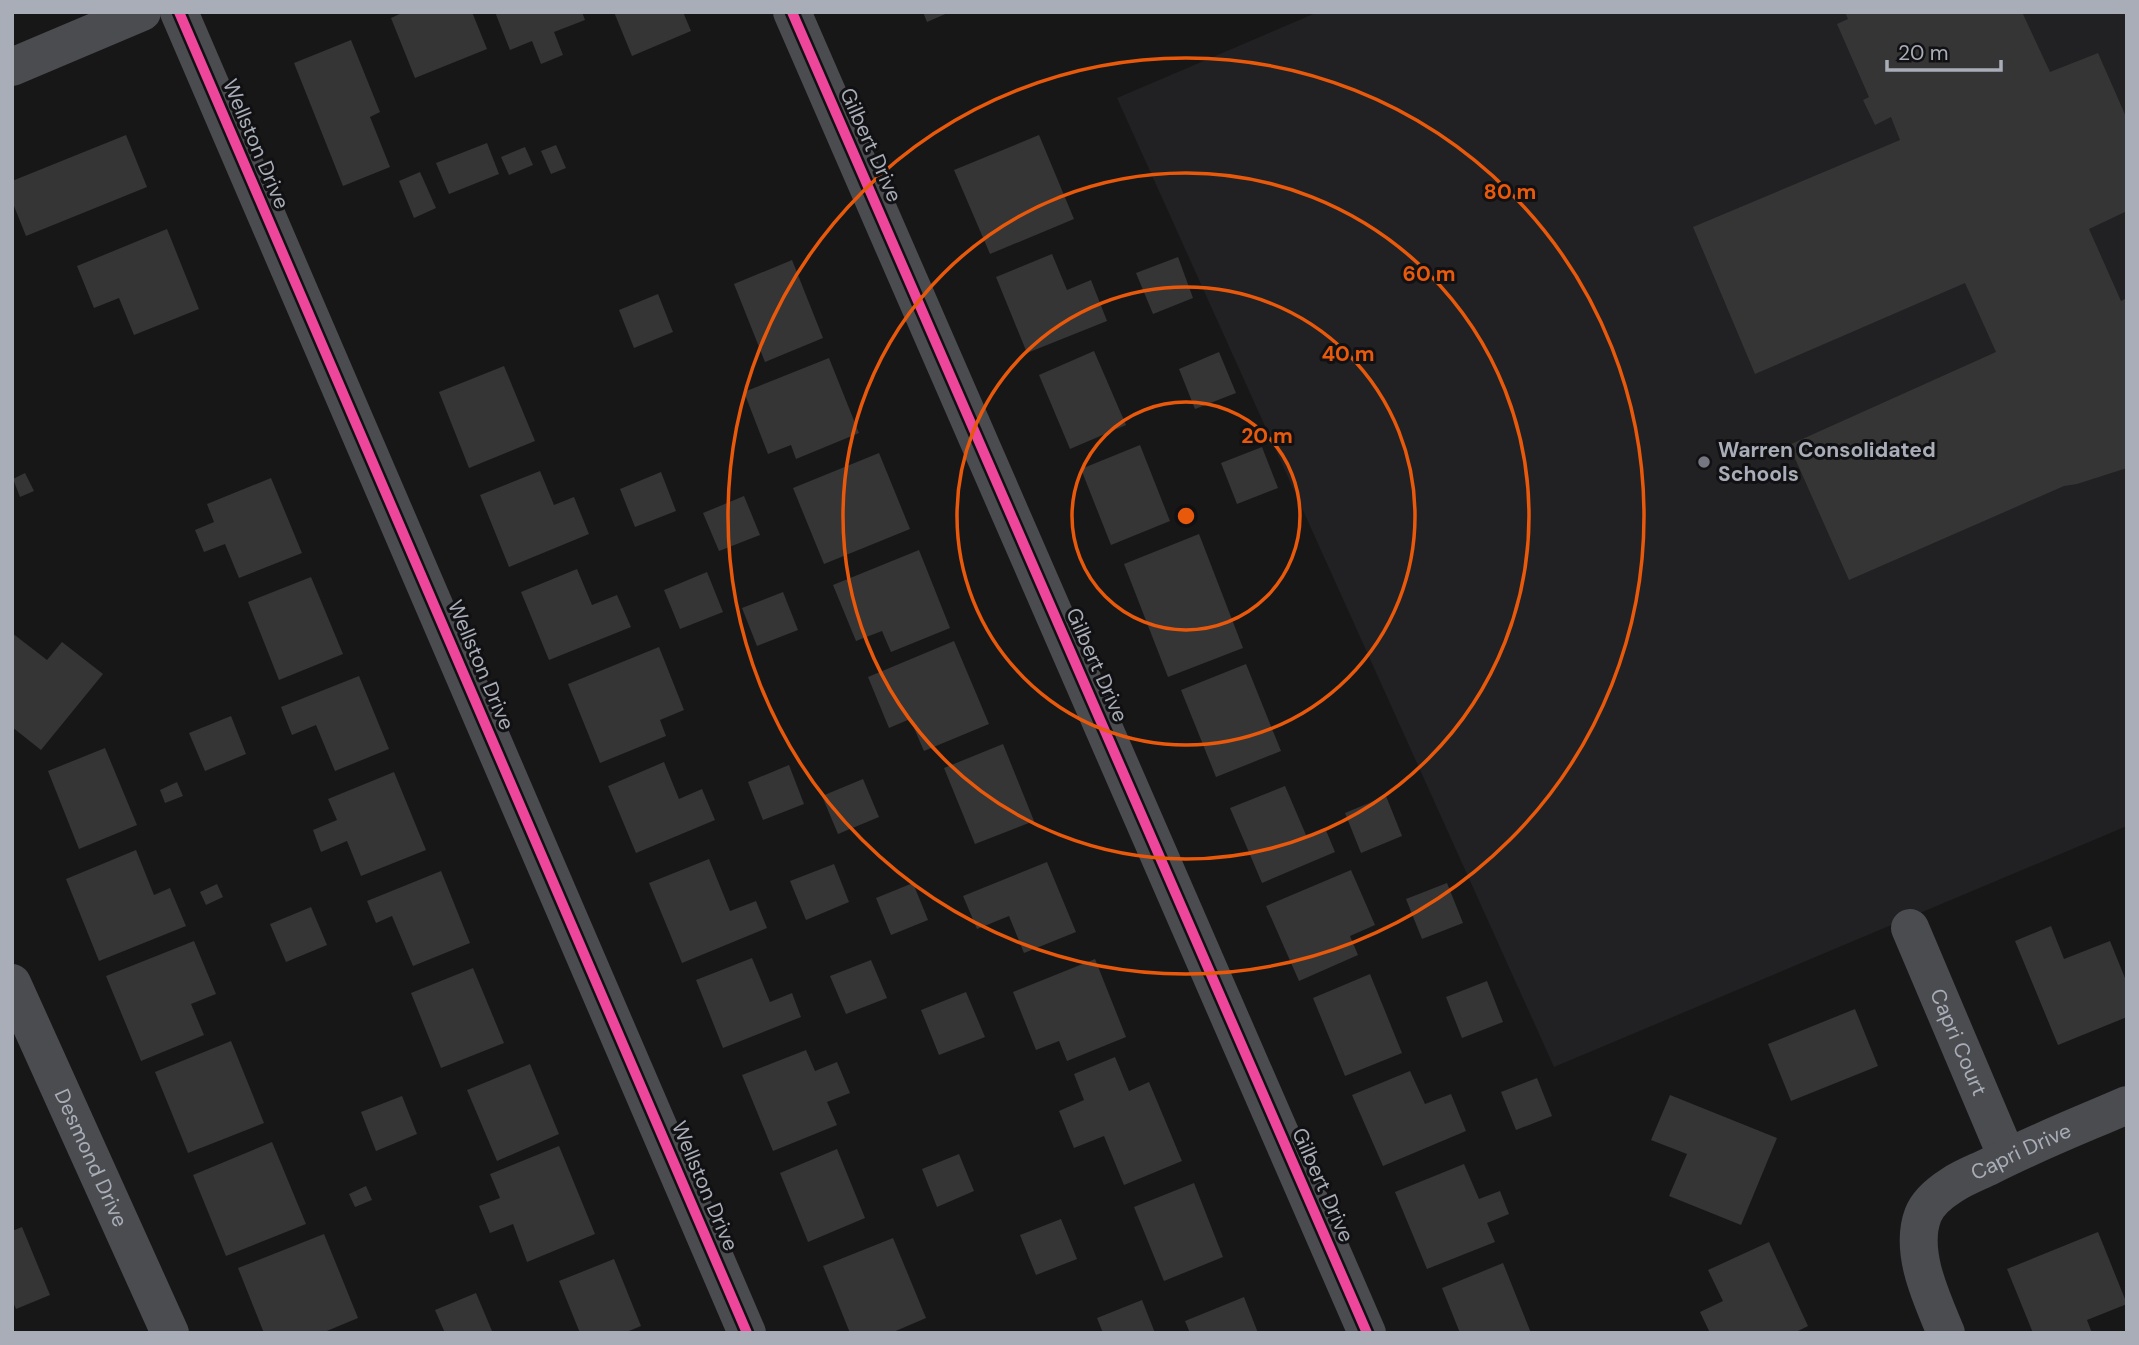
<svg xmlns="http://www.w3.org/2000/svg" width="2139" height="1345" viewBox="0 0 2139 1345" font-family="'DM Sans',sans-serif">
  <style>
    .built { fill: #212123 }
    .building { fill: #353536 }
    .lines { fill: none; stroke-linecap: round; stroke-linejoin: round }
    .minor { stroke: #4b4c50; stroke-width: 38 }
    .cycleway-casing { stroke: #111113; stroke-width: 15 }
    .cycleway { stroke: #ed469a; stroke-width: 10 }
    .ring { fill: none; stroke: #e8590c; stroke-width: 3.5 }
    .poi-dot { fill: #757880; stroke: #111113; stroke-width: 2.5 }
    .labels { text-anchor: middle; stroke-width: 6; stroke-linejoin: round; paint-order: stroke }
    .street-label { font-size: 21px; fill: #a8adb8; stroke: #111113 }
    .poi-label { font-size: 21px; font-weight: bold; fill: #a8adb8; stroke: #111113; text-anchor: start }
    .centre { fill: #e8590c; stroke: #111113; stroke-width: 3.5 }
    .ring-label { font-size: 21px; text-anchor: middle; font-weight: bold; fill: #e8590c; stroke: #111113; stroke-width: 6; stroke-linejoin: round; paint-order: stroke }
  </style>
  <rect width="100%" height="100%" fill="#171717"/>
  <!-- built -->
  <polygon class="built" points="1318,12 2127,12 2127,826 1554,1067 1117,98"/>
  <!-- building -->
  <g class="building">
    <polygon points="404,12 472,12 487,49 415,78 391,18"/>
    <polygon points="495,12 582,12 585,20 554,32 563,55 541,64 532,41 510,50"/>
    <polygon points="614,12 683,12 691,31 632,56"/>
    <polygon points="923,12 950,12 927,22"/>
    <polygon points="1845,12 2022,12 2050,72 2098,53 2127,119 2127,211 2089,229 2121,301 2127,298 2127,468 2077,484 2064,486 1849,580 1789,445 1996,352 1965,283 1755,374 1693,227 1900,140 1891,117 1875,125 1863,100 1869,97 1837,24 1848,19"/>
    <polygon points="351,40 380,112 370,117 390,167 343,186 294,63"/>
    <polygon points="126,135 147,187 26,236 12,201 12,181"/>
    <polygon points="1039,135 1074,219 990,254 954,170"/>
    <polygon points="487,143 499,174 449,194 436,163"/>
    <polygon points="556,145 566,168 551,174 541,151"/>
    <polygon points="525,147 533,165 509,175 501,157"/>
    <polygon points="420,172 436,208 414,218 399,181"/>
    <polygon points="167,229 199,309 134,335 119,298 94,308 77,266"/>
    <polygon points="1052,254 1067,290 1091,280 1107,321 1027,353 996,277"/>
    <polygon points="1178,257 1193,298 1153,314 1136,273"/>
    <polygon points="792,260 823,338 765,362 734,284"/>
    <polygon points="658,294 673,332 634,348 619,310"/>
    <polygon points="1094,351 1126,425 1070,449 1039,375"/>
    <polygon points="1219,352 1236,393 1195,409 1179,369"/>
    <polygon points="829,358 859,433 796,459 791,445 768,454 744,392"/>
    <polygon points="504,366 535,441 469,468 439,392"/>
    <polygon points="1140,445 1170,521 1111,545 1081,469"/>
    <polygon points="1262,447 1278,488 1237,504 1221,463"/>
    <polygon points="879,453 910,529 824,564 793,488"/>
    <polygon points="540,471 554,505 574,497 589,534 509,567 480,495"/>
    <polygon points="661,472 676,511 635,527 620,489"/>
    <polygon points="25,473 34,491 20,497 13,479"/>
    <polygon points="271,478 302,553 239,578 225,544 204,552 195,530 214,522 207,504"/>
    <polygon points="744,496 760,535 719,551 703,513"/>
    <polygon points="1199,534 1243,648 1168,677 1124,564"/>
    <polygon points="919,550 950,628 891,652 882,631 856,641 833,585"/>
    <polygon points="577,569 592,605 617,595 631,627 549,660 521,592"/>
    <polygon points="707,572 723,612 680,629 664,590"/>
    <polygon points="311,577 343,654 279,680 248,602"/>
    <polygon points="783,592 798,630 757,646 742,608"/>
    <polygon points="12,633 47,660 62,642 103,674 41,750 12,727"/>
    <polygon points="954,641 989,724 924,751 910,719 889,728 868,677"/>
    <polygon points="659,647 684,710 660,720 666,736 600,763 568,684"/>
    <polygon points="1246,664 1281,751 1216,777 1181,690"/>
    <polygon points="359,676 389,749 335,771 316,725 292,735 281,707"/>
    <polygon points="231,716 246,754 205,771 189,733"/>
    <polygon points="1003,744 1034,821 975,844 944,768"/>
    <polygon points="105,748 137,825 79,849 48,771"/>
    <polygon points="664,762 679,799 702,789 715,820 636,853 608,786"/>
    <polygon points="789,765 804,804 763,820 748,782"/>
    <polygon points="394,772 426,850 361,876 347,841 321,852 313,830 337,820 328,799"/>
    <polygon points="863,779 879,817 838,834 822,796"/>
    <polygon points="177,782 183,796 165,803 160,790"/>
    <polygon points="1285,786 1306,835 1325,828 1335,852 1262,883 1230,808"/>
    <polygon points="1386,796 1402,836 1361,853 1345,813"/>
    <polygon points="136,850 154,895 170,888 186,926 99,961 66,879"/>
    <polygon points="709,859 730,911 756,901 767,928 682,963 649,883"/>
    <polygon points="1047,862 1076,932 1024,953 1009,916 977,929 963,896"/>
    <polygon points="834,864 849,902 806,920 790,881"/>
    <polygon points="1351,870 1375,925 1350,936 1358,955 1299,981 1266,906"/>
    <polygon points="441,871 470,943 413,966 392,916 376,923 367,901"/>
    <polygon points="913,883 928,920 891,935 876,898"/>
    <polygon points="1447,883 1463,923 1422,939 1406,899"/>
    <polygon points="217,884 223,897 206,905 200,892"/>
    <polygon points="311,907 327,945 286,962 270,924"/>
    <polygon points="2051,926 2064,959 2110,941 2127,983 2127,1017 2058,1045 2015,941"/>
    <polygon points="194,941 216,994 191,1004 204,1035 141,1061 106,976"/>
    <polygon points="752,958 770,1002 792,993 801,1017 723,1048 696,980"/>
    <polygon points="1095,959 1126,1037 1067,1061 1059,1041 1036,1050 1013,992"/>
    <polygon points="871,960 887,998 846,1014 830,976"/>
    <polygon points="473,968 504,1043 441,1068 411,993"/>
    <polygon points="1370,974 1402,1053 1345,1076 1313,998"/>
    <polygon points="1487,981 1503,1022 1462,1038 1446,997"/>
    <polygon points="966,992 985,1037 939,1055 921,1010"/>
    <polygon points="1855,1009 1878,1066 1791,1101 1768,1044"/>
    <polygon points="231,1041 264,1123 188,1153 155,1072"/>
    <polygon points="806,1050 815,1071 837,1062 850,1093 827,1102 837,1125 773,1151 742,1075"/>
    <polygon points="1115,1057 1129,1091 1149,1082 1182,1161 1124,1185 1104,1136 1074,1148 1059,1111 1084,1100 1074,1074"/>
    <polygon points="530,1064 559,1134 497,1161 467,1090"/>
    <polygon points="1410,1071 1425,1104 1451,1094 1466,1131 1383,1166 1352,1095"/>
    <polygon points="1537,1078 1552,1116 1516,1130 1501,1092"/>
    <polygon points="1670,1095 1777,1138 1741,1225 1669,1196 1687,1154 1651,1140"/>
    <polygon points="402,1096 417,1134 376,1151 361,1112"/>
    <polygon points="272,1142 306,1224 226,1256 193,1175"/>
    <polygon points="559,1146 595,1234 527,1262 513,1224 490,1233 479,1206 500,1198 490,1174"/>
    <polygon points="837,1149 865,1218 808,1242 780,1173"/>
    <polygon points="959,1154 974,1191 937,1207 922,1169"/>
    <polygon points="1464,1164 1479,1199 1500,1191 1509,1214 1487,1223 1495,1242 1427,1269 1395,1192"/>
    <polygon points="1194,1183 1223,1257 1164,1281 1134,1207"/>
    <polygon points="366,1186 372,1200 355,1207 349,1194"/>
    <polygon points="1061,1219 1077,1259 1036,1275 1020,1235"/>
    <polygon points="22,1227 50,1295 16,1309 12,1300 12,1231"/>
    <polygon points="2098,1232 2127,1304 2087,1320 2092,1333 2033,1333 2007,1269"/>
    <polygon points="324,1234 358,1318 322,1333 264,1333 238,1268"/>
    <polygon points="893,1238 926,1318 891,1333 850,1333 823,1266"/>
    <polygon points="1769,1242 1808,1326 1794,1333 1710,1333 1700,1312 1723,1301 1708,1270"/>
    <polygon points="614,1259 641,1326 624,1333 580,1333 559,1281"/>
    <polygon points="1503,1263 1531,1333 1460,1333 1442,1288"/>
    <polygon points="476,1293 492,1331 445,1333 435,1310"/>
    <polygon points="1244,1297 1258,1333 1190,1333 1185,1321"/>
    <polygon points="1142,1300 1155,1333 1103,1333 1097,1318"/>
  </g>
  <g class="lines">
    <!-- minor -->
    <g class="minor">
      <polyline points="179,12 747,1333"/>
      <polyline points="792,12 1367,1333"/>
      <polyline points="12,67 142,12"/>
      <path id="s1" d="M1910,928L2007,1157"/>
      <path id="s2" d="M12,983L170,1333"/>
      <path id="s3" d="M1946,1333C1932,1299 1909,1252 1923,1215C1928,1202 1941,1192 1952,1185C1964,1177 1978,1172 1990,1166C2035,1143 2081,1125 2127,1105"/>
    </g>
    <defs>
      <g id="cycleway">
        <polyline points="179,12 747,1333"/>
        <polyline points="792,12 1367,1333"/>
      </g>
    </defs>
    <!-- cycleway casing -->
    <use href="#cycleway" class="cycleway-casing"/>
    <!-- cycleway -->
    <use href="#cycleway" class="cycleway"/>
  </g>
  <!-- distance rings -->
  <g class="ring">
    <circle cx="1186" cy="516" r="114"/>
    <circle cx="1186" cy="516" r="229"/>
    <circle cx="1186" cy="516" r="343"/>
    <circle cx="1186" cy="516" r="458"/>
  </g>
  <!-- markers -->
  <circle class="poi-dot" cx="1704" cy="462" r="7"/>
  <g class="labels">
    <!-- street labels -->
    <g class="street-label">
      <text transform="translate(256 144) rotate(67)" y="7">Wellston Drive</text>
      <text transform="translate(871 145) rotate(66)" y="7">Gilbert Drive</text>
      <text transform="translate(481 665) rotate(67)" y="7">Wellston Drive</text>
      <text transform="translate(1097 665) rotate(66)" y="7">Gilbert Drive</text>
      <text dy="7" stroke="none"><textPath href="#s1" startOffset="124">Capri Court</textPath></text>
      <text dy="7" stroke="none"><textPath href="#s3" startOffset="242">Capri Drive</textPath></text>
      <text dy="7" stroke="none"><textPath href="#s2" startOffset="192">Desmond Drive</textPath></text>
      <text transform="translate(1323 1185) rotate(66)" y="7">Gilbert Drive</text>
      <text transform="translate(705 1186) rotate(67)" y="7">Wellston Drive</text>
    </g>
    <!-- poi labels -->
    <g class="poi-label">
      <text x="1718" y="457">Warren Consolidated<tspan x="1718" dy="24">Schools</tspan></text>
    </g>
  </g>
  <circle cx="1186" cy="516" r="10" class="centre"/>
  <g class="ring-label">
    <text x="1510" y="199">80 m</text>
    <text x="1429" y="281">60 m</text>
    <text x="1348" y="361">40 m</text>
    <text x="1267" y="443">20 m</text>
  </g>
  <!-- border -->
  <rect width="2139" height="1345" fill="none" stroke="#a8adb8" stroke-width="28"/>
  <!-- scale -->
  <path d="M1887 60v10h114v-10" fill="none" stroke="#a8adb8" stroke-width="3.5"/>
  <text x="1898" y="60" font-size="21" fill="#a8adb8" stroke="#111113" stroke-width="5" paint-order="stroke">20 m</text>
</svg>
